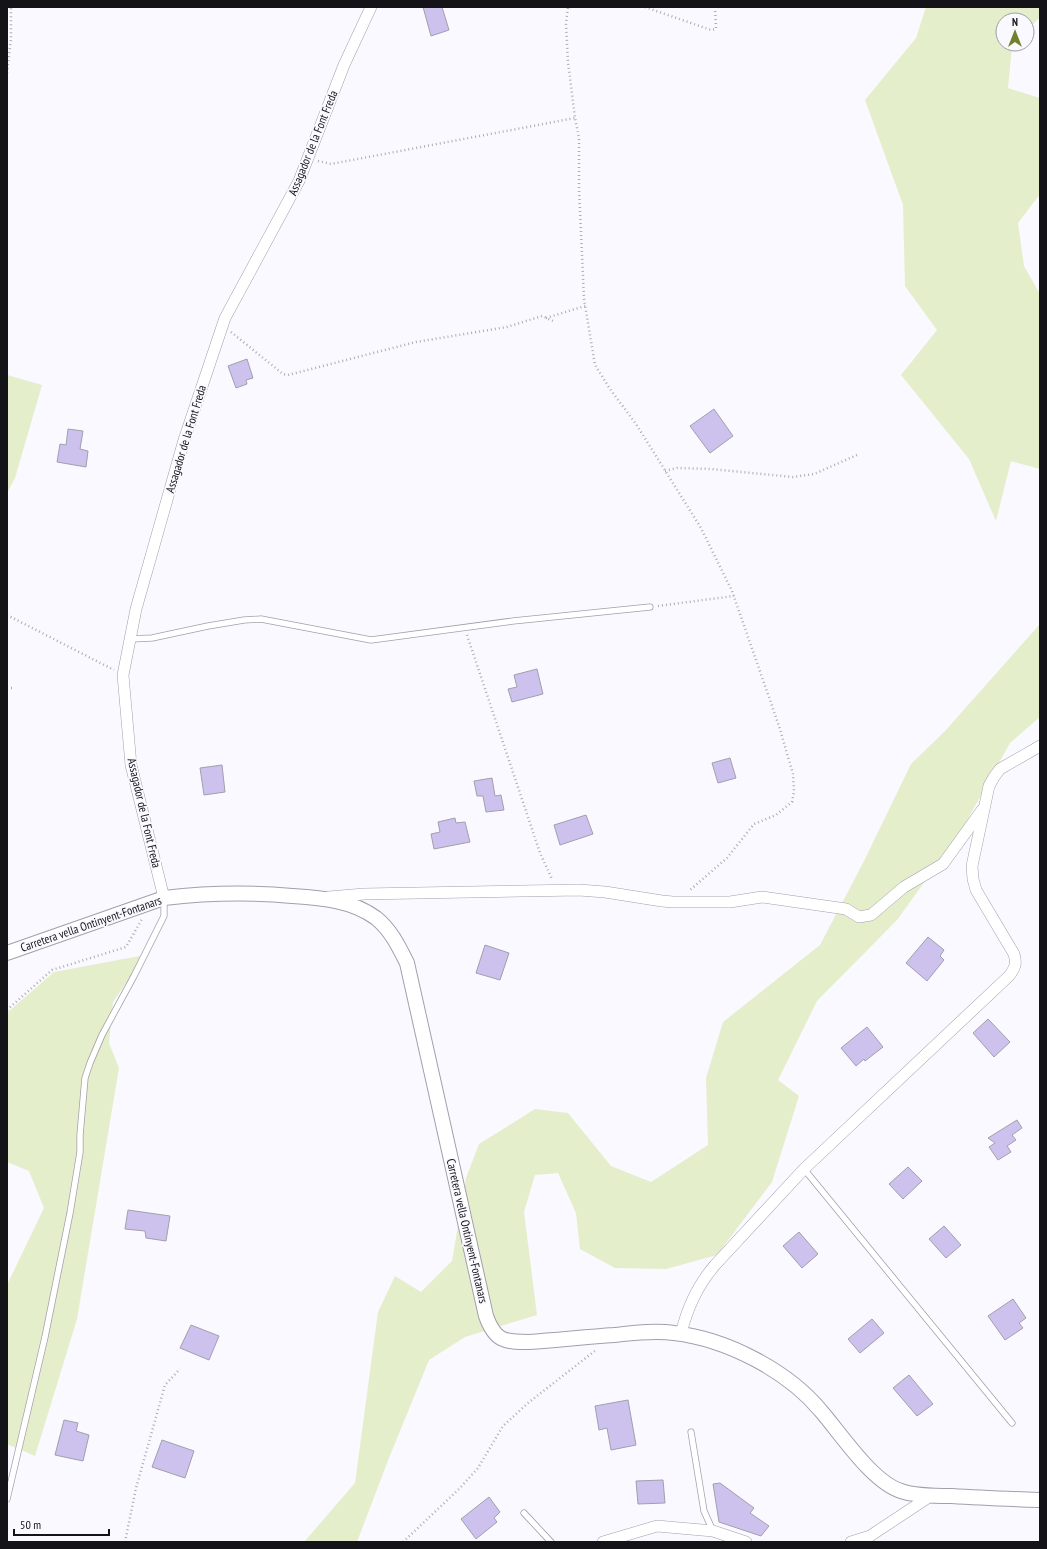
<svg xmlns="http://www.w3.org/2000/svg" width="1047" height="1549" viewBox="0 0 1047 1549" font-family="'PT Sans Narrow',sans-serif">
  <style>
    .green { fill: #e5eecb }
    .building { fill: #ccc2ed; stroke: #a29fad }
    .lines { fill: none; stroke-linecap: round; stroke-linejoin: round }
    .service-casing { stroke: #a29fad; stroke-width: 7 }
    .minor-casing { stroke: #a29fad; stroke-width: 12 }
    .tertiary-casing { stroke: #a29fad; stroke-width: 16 }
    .path { stroke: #adacb2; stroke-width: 2.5; stroke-dasharray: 1 3; stroke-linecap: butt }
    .service { stroke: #fff; stroke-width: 5.5 }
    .minor { stroke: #fff; stroke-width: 11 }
    .tertiary { stroke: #fff; stroke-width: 14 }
    .labels { text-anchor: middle; stroke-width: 3.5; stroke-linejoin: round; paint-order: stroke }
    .street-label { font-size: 12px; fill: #141318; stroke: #faf9ff }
  </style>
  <rect width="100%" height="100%" fill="#faf9ff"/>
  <!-- green -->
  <g class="green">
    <polygon points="926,7 1040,7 1040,17 1027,31 1027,20 1003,20 1003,44 1015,44 1012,47 1008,88 1040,98 1040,194 1018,223 1024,266 1040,294 1040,469 1011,461 996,521 969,459 901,375 937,330 905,286 903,205 865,100 916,38"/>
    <polygon points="7,375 42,385 15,478 7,493"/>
    <polygon points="1040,624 1040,717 1010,743 960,833 897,920 817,1001 778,1080 799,1096 772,1182 717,1255 666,1269 615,1268 580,1249 576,1213 558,1173 535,1175 524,1212 537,1315 465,1337 429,1360 389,1458 357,1542 304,1542 355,1483 378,1312 395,1276 421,1292 452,1261 466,1178 479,1144 535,1109 568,1113 611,1166 651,1182 708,1145 706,1078 723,1022 820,945 864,861 911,764 945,731"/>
    <polygon points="145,955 113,1002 109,1043 119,1068 77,1319 35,1456 7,1444 7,1285 44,1208 29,1171 7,1162 7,1013 54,972"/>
  </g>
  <!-- building -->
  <g class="building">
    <polygon points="423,7 442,7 449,30 431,36"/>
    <polygon points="247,359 253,378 246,380 247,384 236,388 228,366"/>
    <polygon points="714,409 733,436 710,453 690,426"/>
    <polygon points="68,429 83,431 80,449 88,451 86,467 57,462 60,444 66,445"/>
    <polygon points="537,669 543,694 512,702 508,689 517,687 514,675"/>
    <polygon points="730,758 736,778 718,783 712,763"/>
    <polygon points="222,765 225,792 204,795 200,768"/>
    <polygon points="492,778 495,796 501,795 504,810 486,812 483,796 477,796 474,781"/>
    <polygon points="586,815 593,834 560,845 554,825"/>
    <polygon points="455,818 456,823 465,822 470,842 434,849 431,834 440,832 438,822"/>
    <polygon points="928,937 944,950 940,956 944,960 927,981 906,963"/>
    <polygon points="485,945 509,953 500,980 476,973"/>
    <polygon points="988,1019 1010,1042 994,1057 973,1033"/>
    <polygon points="867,1027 883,1047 865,1061 864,1059 856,1066 841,1048"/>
    <polygon points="1017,1120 1022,1128 1012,1135 1016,1140 1007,1146 1011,1152 998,1160 989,1147 995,1143 988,1138"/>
    <polygon points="908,1167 922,1181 903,1199 889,1184"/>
    <polygon points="128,1210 170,1216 166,1241 146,1238 145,1231 125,1229"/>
    <polygon points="944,1226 961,1245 946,1258 929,1239"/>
    <polygon points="799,1232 818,1254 802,1268 783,1246"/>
    <polygon points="1013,1299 1026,1318 1019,1323 1023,1328 1005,1340 988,1316"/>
    <polygon points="872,1319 884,1333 860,1353 848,1339"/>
    <polygon points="191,1325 219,1336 209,1360 180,1348"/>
    <polygon points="909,1375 933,1404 917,1416 893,1388"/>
    <polygon points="628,1400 636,1445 611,1450 607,1428 599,1430 595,1406"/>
    <polygon points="64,1420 78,1423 76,1431 89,1435 83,1461 55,1455"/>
    <polygon points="162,1440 194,1451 185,1478 152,1467"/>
    <polygon points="663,1480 665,1503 638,1504 636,1481"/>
    <polygon points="720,1483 754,1508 750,1513 769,1526 761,1536 719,1522 713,1484"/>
    <polygon points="489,1497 500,1512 494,1518 497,1522 476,1539 461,1519"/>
  </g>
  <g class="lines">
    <defs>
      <g id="service">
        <polyline points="130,639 152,638 208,626 244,620 261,619 371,640 513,621 650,607"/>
        <polyline points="804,1169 1012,1423"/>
        <polyline points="691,1432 704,1511 713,1531"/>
        <polyline points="7,1499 45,1337 70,1213 80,1152 80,1135 85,1078 90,1063 102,1035 134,976 164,916 164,899"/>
        <polyline points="524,1513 551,1542"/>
      </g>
      <g id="minor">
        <polyline points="329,897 364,894 579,890 605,892 662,901 673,902 730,902 762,897 846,909 859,917 871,915 904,887 943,864 982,810"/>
        <polyline points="164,898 131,765 123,675 136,609 184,440 225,318 299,181 344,65 371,7"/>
        <path d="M681,1334C687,1308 697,1286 715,1265L804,1169L1009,976C1015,968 1017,964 1014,954L976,890L973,879L972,866L989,786L994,777L1000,769L1040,746"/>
        <polyline points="603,1542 657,1526 713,1531 746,1542"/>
        <polyline points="851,1542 870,1536 932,1495"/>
      </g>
      <path id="tertiary" d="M7,953L164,898C207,893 249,892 292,896C321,898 352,900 376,918C391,930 399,947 407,963L486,1316C495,1341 504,1342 529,1342C557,1340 586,1337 614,1335C633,1333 655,1330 674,1333C726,1339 787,1370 821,1411C841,1434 872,1482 901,1491C914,1496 938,1496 952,1496C982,1498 1011,1499 1040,1500"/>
    </defs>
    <!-- service casing -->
    <use href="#service" class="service-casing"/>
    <!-- minor casing -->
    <use href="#minor" class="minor-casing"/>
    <!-- tertiary casing -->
    <use href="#tertiary" class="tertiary-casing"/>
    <!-- path -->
    <g class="path">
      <polyline points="571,7 568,7 566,24 568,62 575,118 579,138 579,188 584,299 595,365 610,389 636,424 701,528 732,591 779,726 793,774 794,791 792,802 776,815 754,824 727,858 690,890"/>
      <polyline points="645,7 711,30 716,29 715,7"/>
      <polyline points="7,73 11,39 11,7"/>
      <polyline points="318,161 331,164 575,118"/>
      <polyline points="546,318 585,306"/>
      <polyline points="231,332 283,374 288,375 416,342 507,327 542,316 553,321"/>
      <polyline points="665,471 677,468 711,469 793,477 814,474 857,455"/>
      <polyline points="658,606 734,596"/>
      <polyline points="7,615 114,670"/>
      <polyline points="467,635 540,853 552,879"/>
      <polyline points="7,688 13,688"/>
      <polyline points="7,1010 52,970 126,947 142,919"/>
      <polyline points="125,1542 136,1488 165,1385 180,1369"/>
      <polyline points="403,1542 460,1488 478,1468 503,1426 528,1403 596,1350"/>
    </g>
    <!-- service -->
    <use href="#service" class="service"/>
    <!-- minor -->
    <use href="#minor" class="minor"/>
    <!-- tertiary -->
    <use href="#tertiary" class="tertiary"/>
  </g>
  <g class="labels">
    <!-- street labels -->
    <g class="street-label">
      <text transform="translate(313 143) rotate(-68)" y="4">Assagador de la Font Freda</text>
      <text transform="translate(186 439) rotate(-73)" y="4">Assagador de la Font Freda</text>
      <text transform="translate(144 813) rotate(77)" y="4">Assagador de la Font Freda</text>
      <text transform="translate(91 924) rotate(-19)" y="4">Carretera vella Ontinyent-Fontanars</text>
      <text transform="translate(467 1231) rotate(77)" y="4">Carretera vella Ontinyent-Fontanars</text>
    </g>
  </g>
  <!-- border -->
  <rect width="1047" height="1549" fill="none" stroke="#141318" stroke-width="16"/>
  <!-- north arrow -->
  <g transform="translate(1015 32)"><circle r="19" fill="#faf9ff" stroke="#9e9da3"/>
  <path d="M0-3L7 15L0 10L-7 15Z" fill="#75802d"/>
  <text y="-6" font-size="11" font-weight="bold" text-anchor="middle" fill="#141318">N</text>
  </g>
  <!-- scale -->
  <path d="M14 1529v6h95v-6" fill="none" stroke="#141318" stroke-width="2"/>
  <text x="20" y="1529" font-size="12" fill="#141318" stroke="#faf9ff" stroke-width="3" paint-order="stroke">50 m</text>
</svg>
